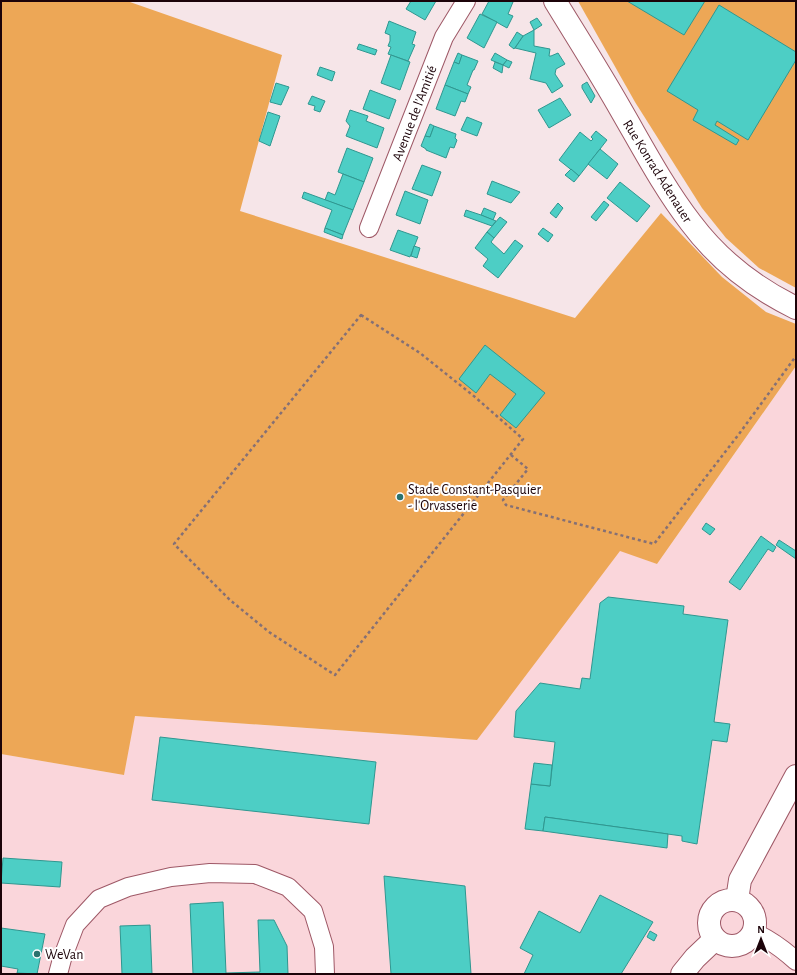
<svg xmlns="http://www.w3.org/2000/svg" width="797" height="975" viewBox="0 0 797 975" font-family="'Alegreya Sans',sans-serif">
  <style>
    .built { fill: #fad6db }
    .green { fill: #eda756 }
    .building { fill: #4dcec5; stroke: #2f9790 }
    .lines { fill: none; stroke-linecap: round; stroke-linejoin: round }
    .street-casing { stroke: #9e5866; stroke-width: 20 }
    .secondary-casing { stroke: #9e5866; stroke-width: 24 }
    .path { stroke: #857075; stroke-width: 2.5; stroke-dasharray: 3 3; stroke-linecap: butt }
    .street { stroke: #fff; stroke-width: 18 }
    .secondary { stroke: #fff; stroke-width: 22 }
    .poi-dot { fill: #2b736e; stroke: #fff; stroke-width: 1.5 }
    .labels { text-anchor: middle; stroke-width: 4; stroke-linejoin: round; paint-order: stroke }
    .street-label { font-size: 14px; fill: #1c0309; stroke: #fff }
    .poi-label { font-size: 14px; fill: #1c0309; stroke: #fff; text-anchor: start }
  </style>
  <rect width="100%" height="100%" fill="#f6e5e8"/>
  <!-- built -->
  <polygon class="built" points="796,366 796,974 1,974 1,754 124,775 134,716 476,740 620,550 657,564"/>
  <!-- green -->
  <g class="green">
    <polygon points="1,1 127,1 282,55 240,211 575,318 661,213 722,277 766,312 796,324 796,366 657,564 620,551 477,740 135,716 124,775 1,754"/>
    <polygon points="578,1 796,1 796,288 759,268 726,238 702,208 635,102"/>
  </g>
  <!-- building -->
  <g class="building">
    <polygon points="411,1 436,1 425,20 406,9"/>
    <polygon points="489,1 510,1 513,2 508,14 513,16 507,28 482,14"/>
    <polygon points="627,1 705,1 684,35"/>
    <polygon points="719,5 796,52 796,60 748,140 717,121 715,125 739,140 736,145 693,120 698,110 667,91"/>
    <polygon points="480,14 497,22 484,48 467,38"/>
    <polygon points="537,18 542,25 534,30 530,22"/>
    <polygon points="389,21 416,32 412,44 415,45 408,61 388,54 391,47 388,46 390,41 390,35 385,33"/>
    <polygon points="534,30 534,46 550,49 549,56 551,56 558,53 565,64 556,69 555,74 563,86 552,93 546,83 530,79 536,53 515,48 523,36"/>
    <polygon points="517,32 523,36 514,49 509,45"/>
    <polygon points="359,44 377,50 375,55 357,49"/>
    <polygon points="458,53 462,55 459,64 454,62"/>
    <polygon points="495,53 507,60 503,65 491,60"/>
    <polygon points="391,55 410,62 400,90 381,83"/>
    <polygon points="462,55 478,61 474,70 473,70 467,85 471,87 468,94 445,85 454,62 459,64"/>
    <polygon points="507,60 512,62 509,68 503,65"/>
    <polygon points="495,62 503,65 502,73 493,68"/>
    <polygon points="320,67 335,72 332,81 317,75"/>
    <polygon points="587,82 595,96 591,103 582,88 582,85"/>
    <polygon points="276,83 289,87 281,105 270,102"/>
    <polygon points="445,85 468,94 465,102 461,101 455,116 436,109"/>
    <polygon points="370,90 396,100 389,119 363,109"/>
    <polygon points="312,96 325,101 320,112 314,110 315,106 308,104"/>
    <polygon points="560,98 571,115 549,128 538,110"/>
    <polygon points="350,110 368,116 366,121 384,128 377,148 346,136 350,126 346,121"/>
    <polygon points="268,112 280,116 270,146 259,141"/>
    <polygon points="467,117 482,123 477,136 461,130"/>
    <polygon points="430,124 434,126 430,137 425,136"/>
    <polygon points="434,126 456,134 455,138 457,140 454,148 450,147 446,158 426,150 426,149 421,146 425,136 430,137"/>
    <polygon points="596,131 607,140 579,176 559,160 580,132 591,141 593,139 591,137"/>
    <polygon points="347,148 373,158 364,182 338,172"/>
    <polygon points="600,149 618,164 607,179 588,164"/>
    <polygon points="422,165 441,172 432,196 412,189"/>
    <polygon points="571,169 579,176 574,182 565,175"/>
    <polygon points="343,174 364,182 353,210 325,200 328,192 335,195"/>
    <polygon points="492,181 520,192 511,203 487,194"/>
    <polygon points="620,182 650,206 637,222 607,198"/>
    <polygon points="405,191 428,200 420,224 396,215"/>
    <polygon points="304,192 353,210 343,235 325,228 332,210 302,198"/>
    <polygon points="604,201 609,205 596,221 591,217"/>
    <polygon points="558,203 563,208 556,218 550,213"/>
    <polygon points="484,208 496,213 493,220 481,215"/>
    <polygon points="466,210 481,215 496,221 492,226 464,216"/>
    <polygon points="500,217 507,222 494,238 487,232"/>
    <polygon points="325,228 343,235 342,239 324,232"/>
    <polygon points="543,228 553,235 548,242 538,234"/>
    <polygon points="398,230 418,237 410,257 390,250"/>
    <polygon points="487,232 494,238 491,242 504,254 515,240 523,246 498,278 483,266 488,259 475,248"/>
    <polygon points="414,246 420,248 417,258 411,256"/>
    <polygon points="485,345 545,393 516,428 500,415 516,394 490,374 476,393 459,379"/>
    <polygon points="706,523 715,529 710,535 702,529"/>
    <polygon points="761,536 776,547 773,552 768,549 740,590 729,582"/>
    <polygon points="779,540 796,551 796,559 776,545"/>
    <polygon points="608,597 684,606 683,614 728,620 714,722 730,724 727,742 712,740 697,844 682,841 682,836 545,817 543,831 525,829 531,784 550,786 555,742 514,737 516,711 540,683 580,689 582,678 590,679 600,603"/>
    <polygon points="160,737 376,762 369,824 152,800"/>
    <polygon points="534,763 552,765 550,786 531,784"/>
    <polygon points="545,817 668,834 667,848 543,831"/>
    <polygon points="3,858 62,862 60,887 1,883"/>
    <polygon points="384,876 465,886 471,974 391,974"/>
    <polygon points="600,895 653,922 621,974 524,974 533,955 520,948 539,911 580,933"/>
    <polygon points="223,902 226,973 260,972 258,920 274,920 287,946 288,974 193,974 190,904"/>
    <polygon points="150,925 152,974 122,974 120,926"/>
    <polygon points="1,928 45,934 37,974 17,973 18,969 1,966"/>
    <polygon points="650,931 657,935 654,941 647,937"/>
  </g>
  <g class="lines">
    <defs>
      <g id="street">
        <polyline points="369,228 444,37 466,1"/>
        <path d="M753,932C769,939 783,949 796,961"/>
        <polyline points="58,974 62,959 75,925 99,899 128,887 171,877 210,873 255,874 288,887 313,911 324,947 325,974"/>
      </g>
      <g id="secondary">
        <path d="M555,1C577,37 600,73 621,110C643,148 664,188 691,223C718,259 755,288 796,308"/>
        <polyline points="737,900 740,880 796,776"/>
        <circle cx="732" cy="923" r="23"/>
        <polyline points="682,974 695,958 715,939"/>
      </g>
    </defs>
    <!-- street casing -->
    <use href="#street" class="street-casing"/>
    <!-- secondary casing -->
    <use href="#secondary" class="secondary-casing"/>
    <!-- path -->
    <g class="path">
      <polygon points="361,315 420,353 475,397 523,439 335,675 269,632 230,600 174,544"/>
      <polyline points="511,455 528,469 503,500 506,505 654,544 739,434 796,356"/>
    </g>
    <!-- street -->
    <use href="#street" class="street"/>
    <!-- secondary -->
    <use href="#secondary" class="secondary"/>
  </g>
  <!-- markers -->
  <g class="poi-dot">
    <circle cx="400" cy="497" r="4"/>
    <circle cx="37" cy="954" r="4"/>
  </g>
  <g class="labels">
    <!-- street labels -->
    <g class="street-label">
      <text transform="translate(414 113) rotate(-69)" y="5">Avenue de l'Amitié</text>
      <text transform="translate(658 171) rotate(58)" y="5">Rue Konrad Adenauer</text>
    </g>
    <!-- poi labels -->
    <g class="poi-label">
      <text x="408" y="494">Stade Constant-Pasquier<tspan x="408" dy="16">- l'Orvasserie</tspan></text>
      <text x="45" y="959">WeVan</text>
    </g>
  </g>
  <!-- border -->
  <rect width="797" height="975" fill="none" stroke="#1c0309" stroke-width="4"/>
  <!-- north arrow -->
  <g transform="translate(761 939)" stroke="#ffffff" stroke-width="3" paint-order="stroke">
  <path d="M0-3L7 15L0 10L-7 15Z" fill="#1c0309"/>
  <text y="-6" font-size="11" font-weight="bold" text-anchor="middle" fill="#1c0309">N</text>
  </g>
</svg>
